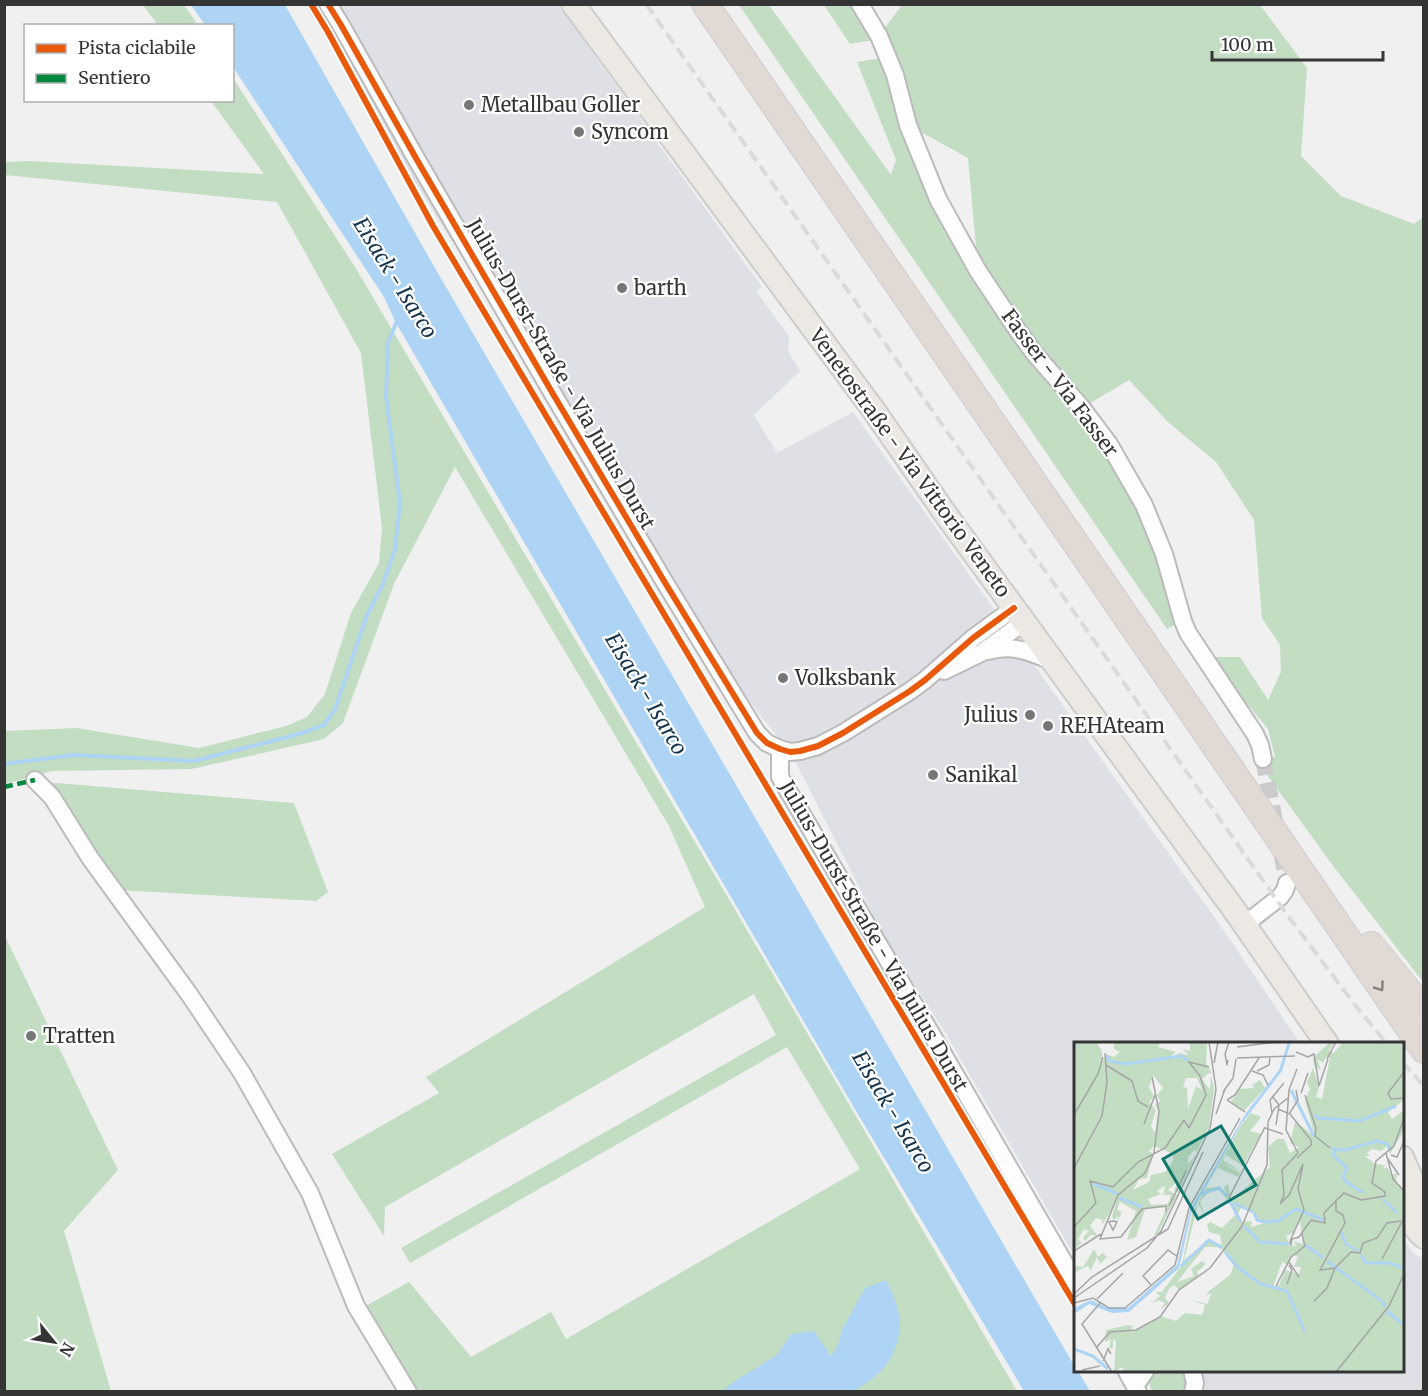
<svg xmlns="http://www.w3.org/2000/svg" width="1428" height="1396" viewBox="0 0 1428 1396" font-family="Merriweather,serif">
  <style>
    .built { fill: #dfe0e6 }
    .green { fill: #c2ddc2; fill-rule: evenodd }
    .water { fill: #add4f4 }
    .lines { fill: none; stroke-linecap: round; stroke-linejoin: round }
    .stream { stroke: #add4f4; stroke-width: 4 }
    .minor-tunnel { stroke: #cbcbcc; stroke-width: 16; stroke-dasharray: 16 8; stroke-linecap: butt }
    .minor-casing { stroke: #bbbbbc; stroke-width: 20 }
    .major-casing { stroke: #cdcdce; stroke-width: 26 }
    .highway-casing { stroke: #cdcdce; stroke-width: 28 }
    .minor { stroke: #fdfdfd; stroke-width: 16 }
    .major { stroke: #ece8e4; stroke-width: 22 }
    .highway { stroke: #e1d9d4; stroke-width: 26 }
    .rail { stroke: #dadadb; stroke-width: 4; stroke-dasharray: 12 6; stroke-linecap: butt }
    .quiet { stroke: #00873e; stroke-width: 4.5; stroke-dasharray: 9 4.5; stroke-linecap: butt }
    .cycleway-casing { stroke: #fff; stroke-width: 10 }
    .cycleway { stroke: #e8590c; stroke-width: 6 }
    .oneway { stroke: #827f7d }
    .poi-dot { fill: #767677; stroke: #fff; stroke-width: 2 }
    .labels { text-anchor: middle; stroke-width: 4.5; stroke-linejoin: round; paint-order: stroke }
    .poi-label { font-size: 20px; fill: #353536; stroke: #fff; text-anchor: start }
    .street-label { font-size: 20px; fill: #353536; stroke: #fff }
    .water-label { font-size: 21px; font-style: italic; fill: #16344c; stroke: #fff }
    .inset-river { fill: none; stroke: #add4f4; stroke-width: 3 }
    .inset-road { fill: none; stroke: #a5a5a6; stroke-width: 1.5 }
    .view { fill: #0f766e; fill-opacity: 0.15; stroke: #0f766e; stroke-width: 3 }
    .inset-edge { fill: none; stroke: #353536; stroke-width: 3 }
  </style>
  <rect width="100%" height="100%" fill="#f0f0f1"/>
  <!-- built -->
  <g class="built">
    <polygon points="305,5 558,5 762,287 756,291 789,336 788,351 800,371 754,415 777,453 853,412 1220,925 1300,1043 1076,1044 1075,1257 945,1032 888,944 793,757 691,626"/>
    <polygon points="1403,1239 1413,1253 1423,1259 1423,1391 1153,1391 1141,1371 1402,1370"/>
  </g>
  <!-- green -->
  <g class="green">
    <polygon points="143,5 184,5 198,25 158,25"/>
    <path d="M739,5H769L891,175L896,160L857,62L882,58L879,36L902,5H1260L1307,68L1301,156L1341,196L1414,224L1423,217V982L1331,863L1257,761L1275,757L1268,729L1208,657H1240L1268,700L1281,672L1280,645L1262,618L1254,520L1216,462L1168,422L1129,380L1082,408L1144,505L1183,621L1167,629ZM908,125L968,158L978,269Z"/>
    <polygon points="824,5 853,5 873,40 850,44"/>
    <polygon points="233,78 355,267 727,896 1017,1391 418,1391 362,1308 409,1282 471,1357 551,1312 566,1339 860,1169 787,1047 410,1263 401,1248 776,1035 754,994 385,1207 384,1236 332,1154 439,1093 426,1077 705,907 669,826 455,467 394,584 343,723 324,739 192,769 52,771 5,784 5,731 77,728 199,748 286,726 307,717 325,694 351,613 379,563 382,528 361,353 277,202 5,175 5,162 29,161 264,174 211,101 232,100"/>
    <polygon points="45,782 294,803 328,892 316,901 118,890"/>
    <polygon points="4,934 118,1170 64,1231 111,1391 5,1391"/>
    <path d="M1183,1370C1188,1377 1187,1384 1184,1391L1153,1392C1148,1385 1149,1376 1154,1371Z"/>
  </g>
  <!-- water -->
  <g class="water">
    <polygon points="191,5 285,5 439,275 1075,1367 1076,1370 1078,1371 1090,1391 1024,1391 856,1111 396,323 384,297 233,67 232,26 205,25"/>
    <path d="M886,1280C893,1294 899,1308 900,1324C901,1329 899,1333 898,1338C893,1364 875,1380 851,1392L722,1391L738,1379L777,1355L791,1334L814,1331L831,1356L837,1347L843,1328L865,1288Z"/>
  </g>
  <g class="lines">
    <!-- stream -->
    <polyline class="stream" points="4,764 73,755 194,761 299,734 324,725 335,709 367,615 383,584 395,549 400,503 386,397 388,343 397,321"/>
    <!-- minor-tunnel -->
    <polyline class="minor-tunnel" points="1263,759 1287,883"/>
    <defs>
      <g id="minor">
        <polyline points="328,4 341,25 417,160 553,394 664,581 757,733 767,743 780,749 790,752 800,751 818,746 843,733 910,691 925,680 973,638 1014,608"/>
        <polyline points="860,4 879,36 895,75 908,125 938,199 978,271 1018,331 1034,353 1082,408 1109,444 1144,505 1164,554 1183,621 1188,633 1255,734 1260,745 1263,759"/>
        <path d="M988,651C1016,644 1027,652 1053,661"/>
        <polyline points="944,671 981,653 1024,622"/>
        <polyline points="780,749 780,777 942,1052 1076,1283"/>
        <polyline points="35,780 52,797 90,858 189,994 242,1073 310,1193 356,1306 408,1392"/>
        <polyline points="1244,925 1280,897 1285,890 1287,883"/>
        <polyline points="1126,1370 1138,1392"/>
        <polyline points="1192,1370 1195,1383 1193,1392"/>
        <polyline points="1135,1386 1146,1370"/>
      </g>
      <g id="major">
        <polyline points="573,4 875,412 944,512 1235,911 1327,1044"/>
        <polyline points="1402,1157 1415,1187 1417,1199"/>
        <path d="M1424,1192C1409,1207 1407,1223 1424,1237"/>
      </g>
      <g id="highway">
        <polyline points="705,4 1424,1050"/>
        <polyline points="1371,945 1424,1010"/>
      </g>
    </defs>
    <!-- minor casing -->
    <use href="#minor" class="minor-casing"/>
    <!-- major casing -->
    <use href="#major" class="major-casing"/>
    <!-- highway casing -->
    <use href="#highway" class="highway-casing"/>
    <!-- minor -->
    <use href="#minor" class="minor"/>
    <!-- major -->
    <use href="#major" class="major"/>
    <!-- highway -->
    <use href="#highway" class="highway"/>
    <!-- rail -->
    <g class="rail">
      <polyline points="646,4 1288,916 1355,1005 1387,1044"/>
      <polyline points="1402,1062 1424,1086"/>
    </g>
    <!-- quiet -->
    <polyline class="quiet" points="4,787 35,780"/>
    <defs>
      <g id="cycleway">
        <polyline points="311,4 328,32 433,226 1076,1306"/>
        <polyline points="328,4 341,25 417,160 553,394 664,581 757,733 767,743 780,749 790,752 800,751 818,746 843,733 910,691 925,680 973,638 1014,608"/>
      </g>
    </defs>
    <!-- cycleway casing -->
    <use href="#cycleway" class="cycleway-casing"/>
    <!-- cycleway -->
    <use href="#cycleway" class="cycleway"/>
  </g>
  <!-- one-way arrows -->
  <defs><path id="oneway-chevron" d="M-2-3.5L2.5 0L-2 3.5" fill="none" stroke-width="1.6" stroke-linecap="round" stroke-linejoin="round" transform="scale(1.5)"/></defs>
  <use class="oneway" href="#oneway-chevron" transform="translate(1380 987) rotate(55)"/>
  <!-- markers -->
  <g class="poi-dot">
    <circle cx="469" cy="105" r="6"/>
    <circle cx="579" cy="132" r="6"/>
    <circle cx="622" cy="288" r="6"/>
    <circle cx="783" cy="678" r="6"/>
    <circle cx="1030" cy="715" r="6"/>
    <circle cx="1048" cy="726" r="6"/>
    <circle cx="933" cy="775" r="6"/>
    <circle cx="31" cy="1036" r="6"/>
  </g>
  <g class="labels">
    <!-- poi labels -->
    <g class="poi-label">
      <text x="481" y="112">Metallbau Goller</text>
      <text x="591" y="139">Syncom</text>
      <text x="634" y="295">barth</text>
      <text x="795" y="685">Volksbank</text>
      <text x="1018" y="722" text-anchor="end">Julius</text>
      <text x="1060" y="733">REHAteam</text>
      <text x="945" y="782">Sanikal</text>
      <text x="43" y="1043">Tratten</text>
    </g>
    <!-- street labels -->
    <g class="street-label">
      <text transform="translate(561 374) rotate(60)" y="7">Julius-Durst-Straße - Via Julius Durst</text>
      <text transform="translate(1060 383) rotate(53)" y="7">Fasser - Via Fasser</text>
      <text transform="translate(910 463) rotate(54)" y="7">Venetostraße - Via Vittorio Veneto</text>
      <text transform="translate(874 936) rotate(60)" y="7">Julius-Durst-Straße - Via Julius Durst</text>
    </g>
    <!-- water labels -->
    <g class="water-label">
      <text transform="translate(395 278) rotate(58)" y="7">Eisack - Isarco</text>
      <text transform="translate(646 694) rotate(59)" y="7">Eisack - Isarco</text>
      <text transform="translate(893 1112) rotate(59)" y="7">Eisack - Isarco</text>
    </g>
  </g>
  <!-- overview -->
  <g transform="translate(1074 1042)">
    <rect width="330" height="330" fill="#f0f0f1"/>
    <path d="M0,0H22L28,9V22L32,12L40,15L46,10L40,7V0H86L84,5L102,10L97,14L100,17L104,11L115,13L108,7L116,9V0H133L132,21L138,32L135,31L128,37L136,48L137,33L140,47L135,85L122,111L121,107L114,115V122L122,113L104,151L100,149L104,139L94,148L103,153L83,193L80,194L93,165L71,167L62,195L53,198L62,169L46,160L43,168L48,170L43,180L44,174L40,178L38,175L42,160L28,183L29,178L22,176L16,184L24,194L16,193L11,199L9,196L15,189L10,187L4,197L8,201L0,207ZM79,33L89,46L83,53L86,59L81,63L85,69L81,91L77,84L82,68L75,60L80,54L75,45ZM112,36H123L128,48L122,44L114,67L113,46L109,45ZM80,104L99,112V119L91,130L77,133L75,140L59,148L65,137L73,136L79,112L75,109ZM91,144L89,153H97L94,162L77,163L74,157L87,152L83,149ZM256,0H260L255,9L260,11L269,0H330V58L314,70L318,77L330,68V88L316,112L313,104L307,109L298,107L293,111L296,114H291L301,122L311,123L309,127L313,125L318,133L323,131L322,140L330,148V330H50L48,325L40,330L42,300L39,296V306L35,307L37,297L31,300L32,288L54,283L59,284L56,288H61L86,274L102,279L111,271L128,273L131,263L114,257L133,262L138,251L131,254L135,249L156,233L160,223L147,205H131L103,240L120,234L117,227L128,219L132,222L123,230L125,234L105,248L100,243L95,247L91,256L95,261L86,268L91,261L85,258L78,261L86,254L82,250H88L108,223L118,172L166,85L177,71L187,75L176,89L187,92L169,124L152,113L149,118L166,129L147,121L166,131L164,135L144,126L132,146L146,145L153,153L150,145L154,142L157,158L196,125L194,105L203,97H210L216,111L225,105L216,101L221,80L241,94L231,59L236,47L233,40L239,26L245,45L242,55L248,57L256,16L252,15L249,21L243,17L247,28L240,24L239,16ZM146,147L162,172L148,186L136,180L133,183L135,190L146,193L148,203L135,198L110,218L124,162L131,173L126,160L136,148ZM168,164L180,171L182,179L190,181L177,185L178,179L168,180L164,172ZM226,179L229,202L220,199L222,204L216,203L212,194L219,191ZM219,213L224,215L220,225H227L225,232L211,228L205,243L199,245L208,220L214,223ZM186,38L191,46L170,69L156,61L166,47L180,46L178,43ZM20,207L24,215L29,211L33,215L26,222L23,215L17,228L14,224L1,230L0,224L9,225Z" fill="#c2ddc2" fill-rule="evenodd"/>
    <path d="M214,0H217L208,29L166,84L117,172L105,226L55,270L38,271L15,262L0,272V266L17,258L32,265L54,266L103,223L116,167L172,71L205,28Z" fill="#add4f4"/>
    <path class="inset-river" d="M33,14L35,19L52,22L106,14L115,19M217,48L240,94M240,72L244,76L286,79L322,64M257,107L271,108L303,99L314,102L315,107M261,108L259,113L273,126L269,135L272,140L290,151M20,142L44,152M127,152L145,146L153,154M45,156L68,165M309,157L323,171M155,158L167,180M160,161L179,170M180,171L183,178L191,180L204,179L222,167L250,178M170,184L186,200L215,202M267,190L272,202L284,209M232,203L249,216M151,210L163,225L187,242L213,249L231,290M287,213L292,221H315L330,226M253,219L309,260L310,265M107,224L135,198L148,206M313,269L330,283M0,307L19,314L34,327"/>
    <path class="inset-road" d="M163,5L202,0M222,10L234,15L240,12L245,44L254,17M163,16L221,14M253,17L262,0M154,18L153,23L151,12L155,0M140,21L144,0M32,23L58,39L64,59L74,65M178,29L189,33L194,43M183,29L195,23L196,16M330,30L314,51L317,57L330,56M78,35L85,69L80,111L71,131L44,153L26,197L47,195L68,167L92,164V170M149,50L159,36L162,17M227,51L234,31M231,53L242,86L241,94M198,54L205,63L202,83M153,58L161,53L185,16M153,58L171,70M204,67L216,72L237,98V103L223,116M198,71L196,58L210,41M142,72L151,47M215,72L224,58L222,48M0,73L24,32L29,15M70,82L81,53M191,86L209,92M241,94L256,106M312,111L319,137L330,149M317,113L323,115L330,99M314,117L325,133M0,126L28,74L33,40L31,11M155,156L191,85M262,158V169L269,173L271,181L246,228L261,226L277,210L286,211L289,201L303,196L313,181L327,179M95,164L112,129M33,180L39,179L43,180L39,188L35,180M0,185L22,161L16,139L39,145L64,120L91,106L110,78L115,86L132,53L126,34L115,20L135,25M216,199L230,168L224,147L229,122L215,153L206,162L210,153L208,128L224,111L212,88L215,48L223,27M216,199L217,203L218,197L225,195L237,178L251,181L250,171L270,151L287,158L311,154V150L298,141L302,119L320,104L330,76M0,209L27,192M308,217L330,176M215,220L225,235M213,242L218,228L215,223M77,243L69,234L94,208L104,215M202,244L217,215L231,204L228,192M0,252L18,235L94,187L129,110M0,256L73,206L87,189L136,86L142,47L135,0M23,257L49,231M240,259L253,246L261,226M27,260L8,282L38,330M0,261L19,256L35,266H51L101,223L115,166L166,76M22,306L36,290L62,288L86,275L105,248L136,226L168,184L193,123L194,80L200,67L214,56M29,319L34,307L37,312M8,328L26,324M262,330L315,264L330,232"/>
    <path class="view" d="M147,84L182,143L124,177L89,117Z"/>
    <rect width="330" height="330" class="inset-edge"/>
  </g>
  <!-- border -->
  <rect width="1428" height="1396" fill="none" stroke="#353536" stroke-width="12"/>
  <!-- legend -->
  <rect x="24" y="24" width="210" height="78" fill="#ffffff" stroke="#aeaeaf" stroke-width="1.5"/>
  <rect x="36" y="44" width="30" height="9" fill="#e8590c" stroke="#aeaeaf" stroke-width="1.5"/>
  <text x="78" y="54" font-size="18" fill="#353536">Pista ciclabile</text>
  <rect x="36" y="74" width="30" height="9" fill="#00873e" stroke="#aeaeaf" stroke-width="1.5"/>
  <text x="78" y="84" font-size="18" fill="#353536">Sentiero</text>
  <!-- north arrow -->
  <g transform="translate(54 1342) rotate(120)" stroke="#ffffff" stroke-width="4.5" paint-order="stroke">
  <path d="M0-4.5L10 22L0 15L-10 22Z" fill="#353536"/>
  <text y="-9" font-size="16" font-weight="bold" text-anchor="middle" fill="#353536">N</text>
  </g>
  <!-- scale -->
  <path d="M1212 51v9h171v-9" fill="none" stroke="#353536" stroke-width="3"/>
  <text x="1221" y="51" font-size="18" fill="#353536" stroke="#ffffff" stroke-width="4.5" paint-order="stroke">100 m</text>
</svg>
